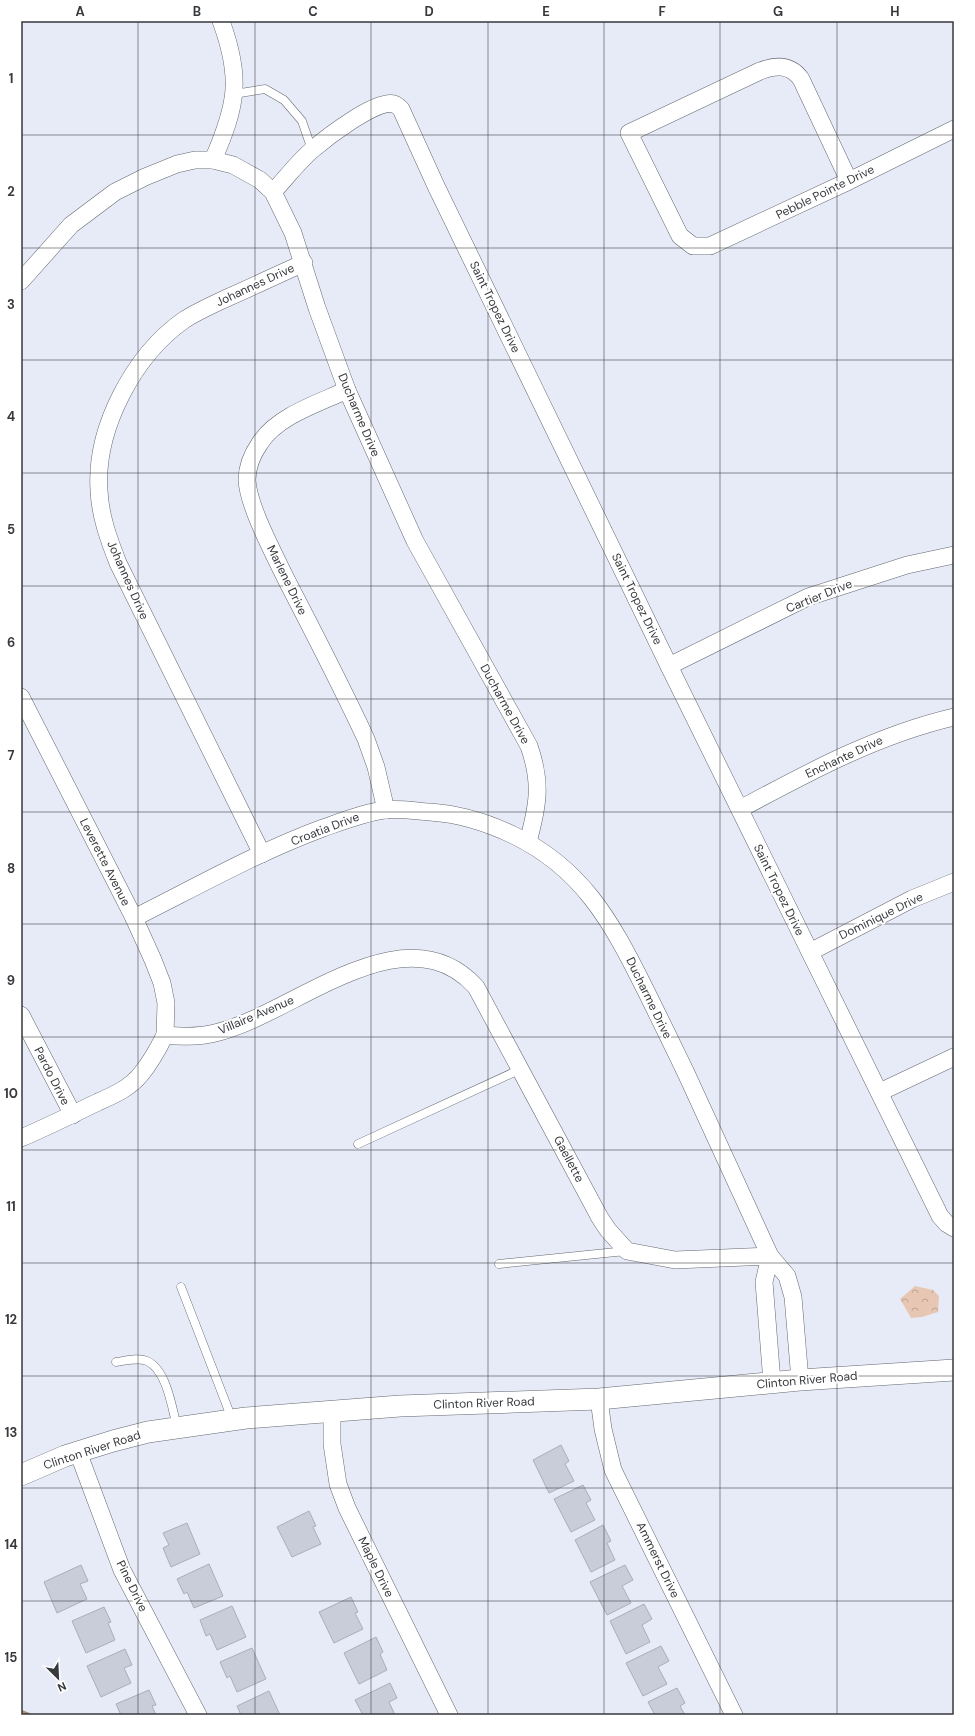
<svg xmlns="http://www.w3.org/2000/svg" width="975" height="1736" viewBox="0 0 975 1736" font-family="'DM Sans',sans-serif">
  <style>
    .forest { fill: url(#forest-crowns) }
    .lines { fill: none; stroke-linecap: round; stroke-linejoin: round }
    .stream { stroke: #ab8c78; stroke-width: 4.5 }
    .building { fill: #c8cdd9; stroke: #a9aeb9 }
    .service-casing { stroke: #636871; stroke-width: 9 }
    .minor-casing { stroke: #636871; stroke-width: 18 }
    .tertiary-casing { stroke: #636871; stroke-width: 22 }
    .service { stroke: #fff; stroke-width: 8 }
    .minor { stroke: #fff; stroke-width: 17 }
    .tertiary { stroke: #fff; stroke-width: 21 }
    .grid { fill: none; stroke: #37393d; stroke-width: 1; stroke-opacity: 0.55 }
    .labels { text-anchor: middle; stroke-width: 4; stroke-linejoin: round; paint-order: stroke }
    .street-label { font-size: 12px; fill: #37393d; stroke: #fff }
    .neatline { fill: none; stroke: #37393d; stroke-width: 1.5 }
    .grid-label { font-size: 13px; text-anchor: middle; font-weight: bold; fill: #37393d }
  </style>
  <defs>
    <pattern id="forest-crowns" width="20" height="18" patternUnits="userSpaceOnUse"><rect width="20" height="18" fill="#e7c7b4"/><path d="M2 6a3 3 0 1 1 6 0M12 15a3 3 0 1 1 6 0" fill="none" stroke="#bca394"/></pattern>
  </defs>
  <rect width="100%" height="100%" fill="#e6ebf7"/>
  <!-- forest -->
  <polygon class="forest" points="915,1286 933,1290 939,1296 938,1312 922,1317 911,1318 900,1299"/>
  <g class="lines">
    <!-- stream -->
    <polyline class="stream" points="21,1712 29,1715"/>
  </g>
  <!-- building -->
  <g class="building">
    <polygon points="561,1445 569,1461 565,1464 574,1481 549,1493 533,1460"/>
    <polygon points="583,1485 591,1500 586,1503 595,1520 571,1532 554,1499"/>
    <polygon points="309,1511 316,1526 313,1527 321,1544 292,1557 277,1527"/>
    <polygon points="187,1523 200,1554 171,1567 163,1548 169,1545 163,1533"/>
    <polygon points="603,1525 611,1541 607,1543 615,1560 591,1572 575,1540"/>
    <polygon points="209,1564 223,1596 194,1608 187,1592 184,1594 177,1579"/>
    <polygon points="81,1565 88,1581 80,1584 87,1599 57,1613 44,1582"/>
    <polygon points="625,1565 633,1580 622,1586 631,1603 607,1615 590,1582"/>
    <polygon points="351,1597 358,1612 355,1613 363,1629 334,1643 319,1612"/>
    <polygon points="644,1604 652,1619 642,1625 650,1642 626,1654 610,1621"/>
    <polygon points="232,1606 246,1637 217,1650 210,1634 206,1636 200,1620"/>
    <polygon points="104,1607 111,1622 108,1623 115,1640 86,1653 72,1621"/>
    <polygon points="376,1637 383,1652 380,1654 387,1670 359,1684 344,1653"/>
    <polygon points="661,1646 669,1661 658,1667 667,1684 643,1696 626,1663"/>
    <polygon points="252,1648 266,1679 237,1692 230,1676 227,1678 220,1662"/>
    <polygon points="125,1649 132,1665 124,1668 131,1683 101,1697 87,1666"/>
    <polygon points="390,1683 397,1698 389,1702 395,1715 363,1715 355,1700"/>
    <polygon points="677,1688 685,1703 680,1706 685,1715 655,1715 648,1702"/>
    <polygon points="149,1690 156,1705 152,1706 156,1715 121,1715 116,1704"/>
    <polygon points="269,1691 280,1715 241,1715 237,1706"/>
  </g>
  <g class="lines">
    <defs>
      <g id="service">
        <polyline points="234,94 265,89 284,100 302,121 312,150"/>
        <polyline points="358,1144 521,1069"/>
        <polyline points="499,1264 626,1251"/>
        <polyline points="181,1287 232,1419"/>
        <path d="M116,1362C125,1361 138,1357 147,1361C167,1370 172,1408 177,1427"/>
      </g>
      <g id="minor">
        <path d="M213,160C237,105 242,78 221,21"/>
        <path d="M849,181L801,79C790,64 775,65 760,71L629,133L680,236L693,246H710L849,181L954,129"/>
        <path d="M273,192C286,178 298,162 312,150C326,138 376,99 394,104C397,105 399,107 401,109L436,186L669,666L940,1216L946,1223L954,1228"/>
        <path d="M21,281L71,225L115,192L145,177L177,164L195,160H213L233,165L260,180L273,192L293,233L317,308L347,390L415,541L529,746C542,783 538,805 528,842"/>
        <path d="M347,390C319,403 277,416 260,443C253,453 247,467 247,480C248,506 275,556 287,581C314,633 341,685 366,739L376,767L386,810"/>
        <polyline points="669,666 808,597 907,565 954,555"/>
        <polyline points="21,697 134,918 153,960 162,983 166,1003 165,1035"/>
        <path d="M740,809C809,772 877,735 954,717"/>
        <path d="M262,854L118,563C109,540 100,516 99,490C95,429 133,356 184,320C198,311 214,304 229,297C254,286 279,274 304,263"/>
        <path d="M134,918C196,887 258,852 323,828C343,821 363,813 384,810C399,808 415,811 430,812C460,814 486,822 513,835C582,868 611,921 644,987C658,1015 672,1044 686,1073C714,1134 742,1195 770,1256L787,1276L793,1297L800,1380"/>
        <polyline points="810,952 912,899 954,882"/>
        <polyline points="21,1015 73,1115"/>
        <polyline points="880,1092 954,1057"/>
        <path d="M21,1138C47,1127 73,1114 98,1102C114,1095 130,1088 141,1074C151,1062 158,1049 165,1035C183,1037 201,1037 219,1032C296,1012 405,909 476,987L600,1218L608,1230L627,1251L675,1260L770,1256"/>
        <polyline points="770,1256 764,1282 772,1382"/>
        <polyline points="599,1399 603,1429 613,1470 734,1715"/>
        <polyline points="332,1412 332,1444 338,1484 347,1508 449,1715"/>
        <polyline points="78,1452 122,1570 198,1715"/>
      </g>
      <polyline id="tertiary" points="21,1475 65,1456 113,1441 148,1432 246,1418 400,1406 599,1399 800,1380 954,1370"/>
    </defs>
    <!-- service casing -->
    <use href="#service" class="service-casing"/>
    <!-- minor casing -->
    <use href="#minor" class="minor-casing"/>
    <!-- tertiary casing -->
    <use href="#tertiary" class="tertiary-casing"/>
    <!-- service -->
    <use href="#service" class="service"/>
    <!-- minor -->
    <use href="#minor" class="minor"/>
    <!-- tertiary -->
    <use href="#tertiary" class="tertiary"/>
  </g>
  <!-- grid -->
  <path class="grid" d="M138,21V1715M255,21V1715M371,21V1715M488,21V1715M604,21V1715M720,21V1715M837,21V1715M21,135H954M21,248H954M21,360H954M21,473H954M21,586H954M21,699H954M21,812H954M21,924H954M21,1037H954M21,1150H954M21,1263H954M21,1376H954M21,1488H954M21,1601H954"/>
  <g class="labels">
    <!-- street labels -->
    <g class="street-label">
      <text transform="translate(825 192) rotate(-26)" y="4">Pebble Pointe Drive</text>
      <text transform="translate(255 285) rotate(-25)" y="4">Johannes Drive</text>
      <text transform="translate(495 307) rotate(64)" y="4">Saint Tropez Drive</text>
      <text transform="translate(359 415) rotate(67)" y="4">Ducharme Drive</text>
      <text transform="translate(128 580) rotate(66)" y="4">Johannes Drive</text>
      <text transform="translate(287 580) rotate(64)" y="4">Marlene Drive</text>
      <text transform="translate(819 596) rotate(-22)" y="4">Cartier Drive</text>
      <text transform="translate(637 599) rotate(64)" y="4">Saint Tropez Drive</text>
      <text transform="translate(505 704) rotate(61)" y="4">Ducharme Drive</text>
      <text transform="translate(844 757) rotate(-25)" y="4">Enchante Drive</text>
      <text transform="translate(325 829) rotate(-21)" y="4">Croatia Drive</text>
      <text transform="translate(105 862) rotate(63)" y="4">Leverette Avenue</text>
      <text transform="translate(779 890) rotate(64)" y="4">Saint Tropez Drive</text>
      <text transform="translate(881 916) rotate(-26)" y="4">Dominique Drive</text>
      <text transform="translate(649 998) rotate(64)" y="4">Ducharme Drive</text>
      <text transform="translate(256 1015) rotate(-23)" y="4">Villaire Avenue</text>
      <text transform="translate(52 1076) rotate(63)" y="4">Pardo Drive</text>
      <text transform="translate(569 1159) rotate(62)" y="4">Gaellette</text>
      <text transform="translate(807 1380) rotate(-5)" y="4">Clinton River Road</text>
      <text transform="translate(484 1403) rotate(-2)" y="4">Clinton River Road</text>
      <text transform="translate(92 1450) rotate(-18)" y="4">Clinton River Road</text>
      <text transform="translate(658 1560) rotate(64)" y="4">Ammerst Drive</text>
      <text transform="translate(376 1567) rotate(64)" y="4">Maple Drive</text>
      <text transform="translate(132 1586) rotate(64)" y="4">Pine Drive</text>
    </g>
  </g>
  <!-- border -->
  <rect width="975" height="1736" fill="none" stroke="#ffffff" stroke-width="44"/>
  <!-- north arrow -->
  <g transform="translate(58 1678) rotate(156)" stroke="#ffffff" stroke-width="3" paint-order="stroke">
  <path d="M0-3L7 15L0 10L-7 15Z" fill="#37393d"/>
  <text y="-6" font-size="11" font-weight="bold" text-anchor="middle" fill="#37393d">N</text>
  </g>
  <rect x="22" y="22" width="931" height="1692" class="neatline"/>
  <g class="grid-label">
    <text x="80" y="16">A</text>
    <text x="197" y="16">B</text>
    <text x="313" y="16">C</text>
    <text x="429" y="16">D</text>
    <text x="546" y="16">E</text>
    <text x="662" y="16">F</text>
    <text x="778" y="16">G</text>
    <text x="895" y="16">H</text>
    <text x="11" y="83">1</text>
    <text x="11" y="196">2</text>
    <text x="11" y="309">3</text>
    <text x="11" y="421">4</text>
    <text x="11" y="534">5</text>
    <text x="11" y="647">6</text>
    <text x="11" y="760">7</text>
    <text x="11" y="873">8</text>
    <text x="11" y="985">9</text>
    <text x="11" y="1098">10</text>
    <text x="11" y="1211">11</text>
    <text x="11" y="1324">12</text>
    <text x="11" y="1437">13</text>
    <text x="11" y="1549">14</text>
    <text x="11" y="1662">15</text>
  </g>
</svg>
